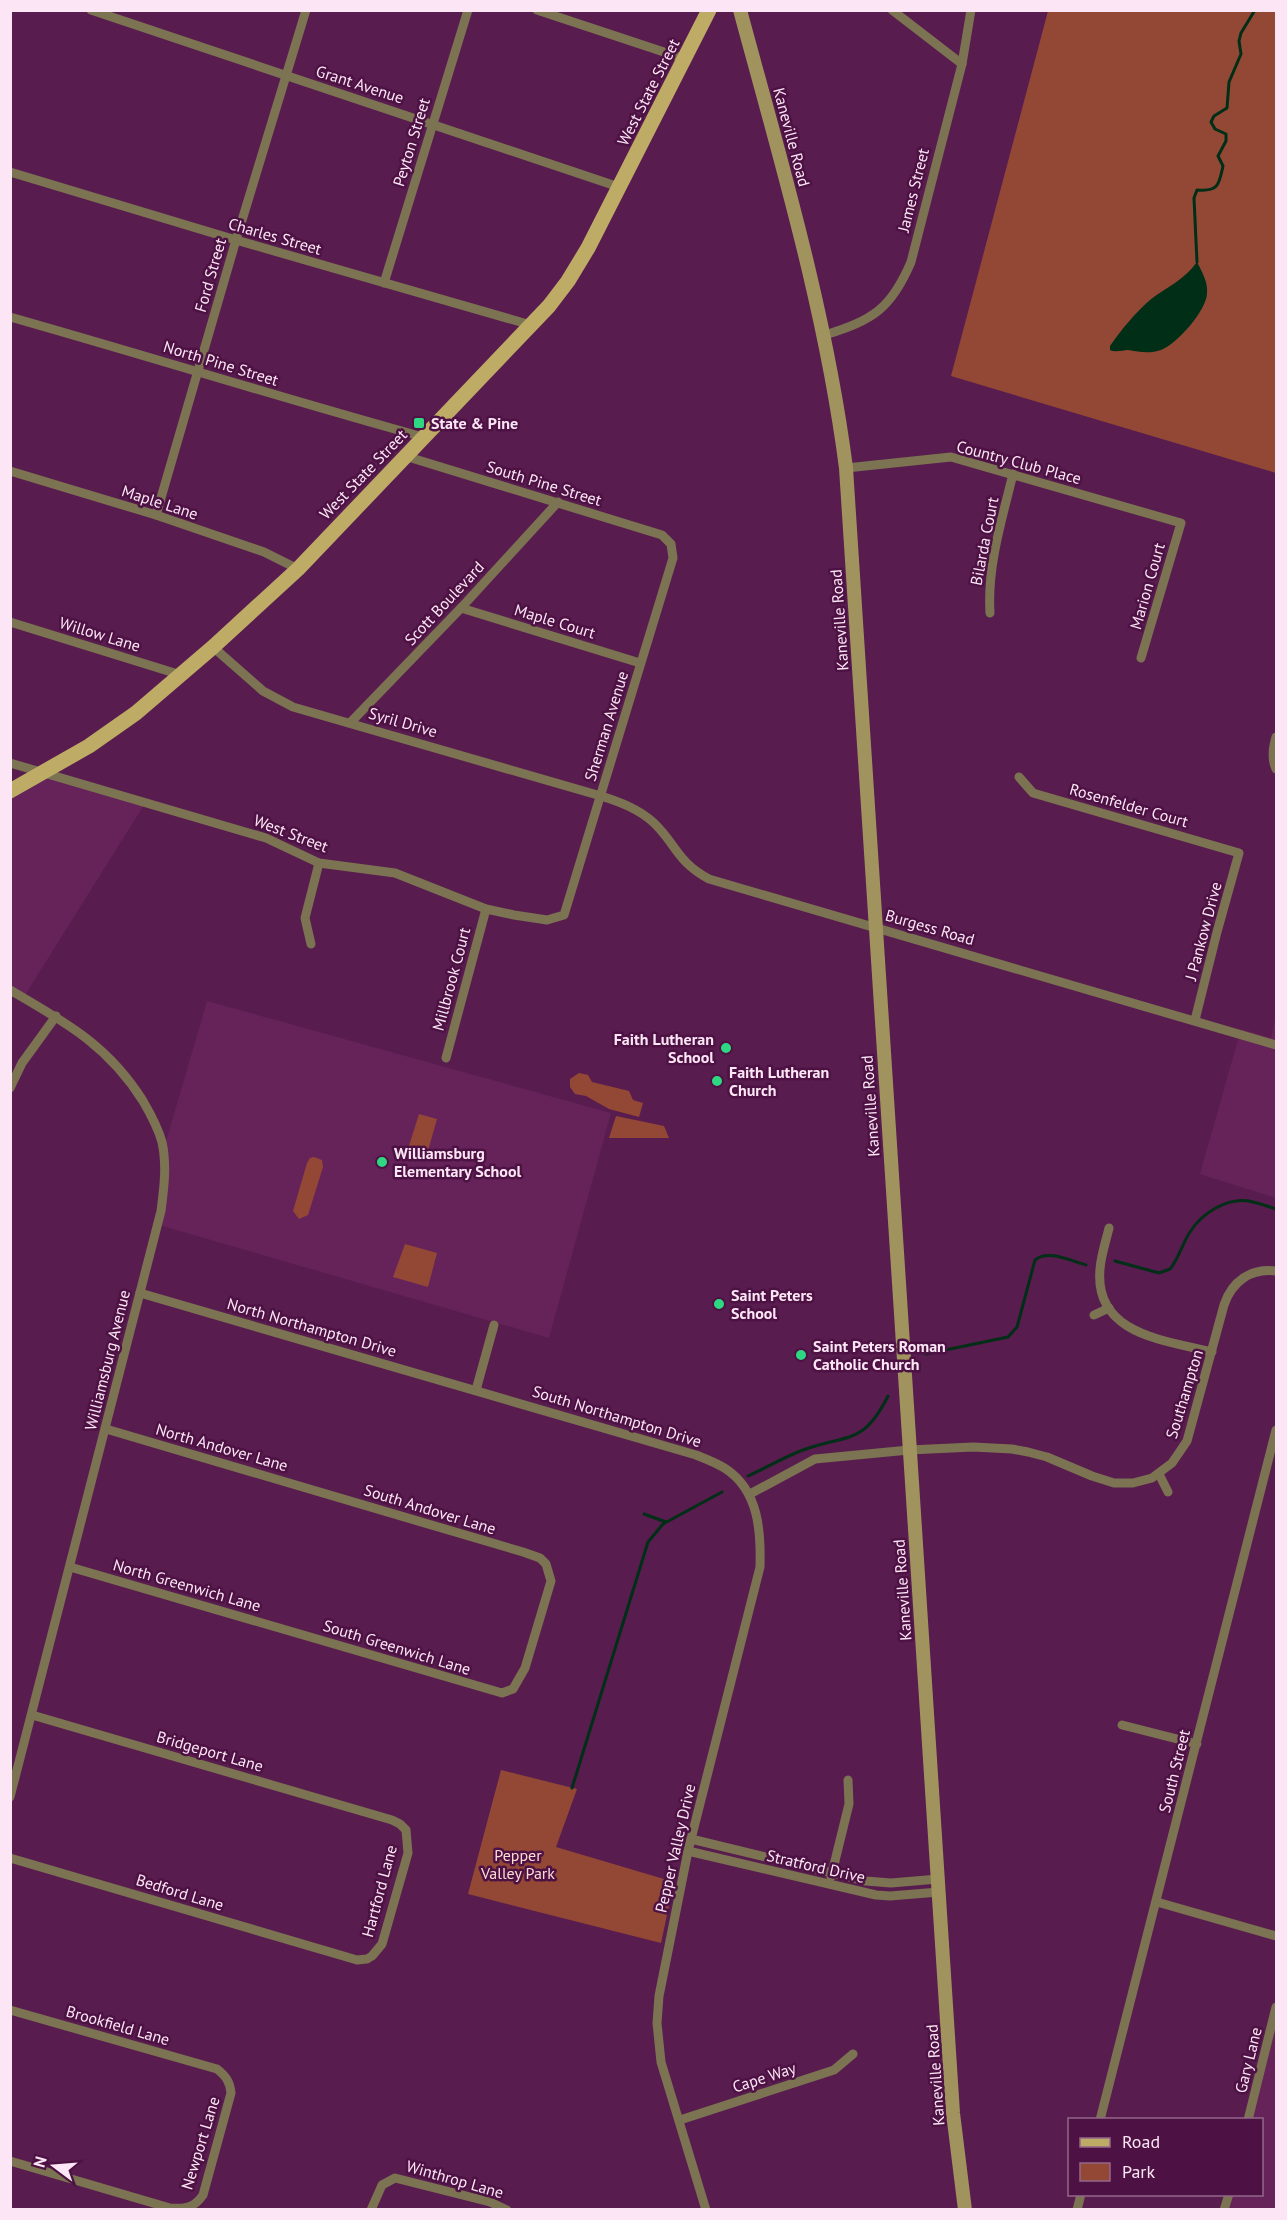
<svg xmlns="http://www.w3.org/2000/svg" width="1287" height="2220" viewBox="0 0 1287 2220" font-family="'PT Sans',sans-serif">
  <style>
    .built { fill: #652359 }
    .green { fill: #934836 }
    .water { fill: #002e16 }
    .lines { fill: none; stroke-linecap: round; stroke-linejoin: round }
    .stream { stroke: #002e16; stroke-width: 3 }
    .street { stroke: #7b7352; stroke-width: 9 }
    .secondary { stroke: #a0935e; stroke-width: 14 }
    .primary { stroke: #bdab66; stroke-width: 15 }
    .poi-dot { fill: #2ed883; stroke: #4d1243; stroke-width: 2 }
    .labels { text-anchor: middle; stroke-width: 5; stroke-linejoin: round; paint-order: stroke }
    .street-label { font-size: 16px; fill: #fce6f6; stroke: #4d1243 }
    .poi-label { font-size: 16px; font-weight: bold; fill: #fce6f6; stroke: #4d1243; text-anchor: start }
    .park-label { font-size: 16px; fill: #fddbd3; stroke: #4d1243 }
  </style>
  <rect width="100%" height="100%" fill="#581d4e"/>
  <!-- built -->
  <g class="built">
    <polygon points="43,776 144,805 25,995 11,986 10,795"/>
    <polygon points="207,1001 611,1113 549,1338 159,1225 165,1145"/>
    <polygon points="1276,1015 1276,1198 1200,1174 1241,1029 1271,1038"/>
    <polygon points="1276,2022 1276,2209 1225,2210 1230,2195 1262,2194 1262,2120 1250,2119"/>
  </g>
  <!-- green -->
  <g class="green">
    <polygon points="1048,11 1276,11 1276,473 951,376"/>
    <polygon points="579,1073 588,1075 592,1082 629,1091 633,1100 643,1103 639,1117 609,1109 586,1096 575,1094 570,1087 570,1079"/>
    <polygon points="419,1114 437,1119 426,1158 407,1152"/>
    <polygon points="616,1116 664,1126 669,1138 609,1138"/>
    <polygon points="314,1157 322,1160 323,1167 308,1215 299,1219 293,1211 307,1163 310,1158"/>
    <polygon points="405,1244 437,1253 428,1287 393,1277"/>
    <polygon points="501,1770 577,1789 556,1847 674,1882 661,1943 468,1894"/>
  </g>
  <!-- water -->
  <path class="water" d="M1197,262C1202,272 1208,282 1207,293C1207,310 1177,344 1161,350C1150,354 1139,352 1128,350C1122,350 1117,353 1110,350V346C1121,330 1135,313 1150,300C1167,287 1184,280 1197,262Z"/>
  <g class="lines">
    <!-- stream -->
    <g class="stream">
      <path d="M1197,262L1194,198L1197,190C1219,192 1219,184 1223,166L1218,156L1226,141V134L1215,129L1211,122L1214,116L1227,108L1229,82L1241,54L1239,41L1241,33L1255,10"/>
      <path d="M1115,1261L1159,1273L1170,1269C1179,1258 1182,1244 1190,1232C1202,1213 1226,1198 1249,1201C1258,1203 1268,1206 1276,1209"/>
      <path d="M926,1354L1008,1337L1017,1327L1035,1260C1048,1249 1071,1261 1086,1265"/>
      <path d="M748,1476C766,1468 784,1457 803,1450C847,1434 863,1446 888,1396"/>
      <polyline points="644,1514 666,1522"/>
      <polyline points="572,1788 648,1542 663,1524 722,1492"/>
    </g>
    <!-- street -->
    <g class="street">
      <polyline points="91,10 619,187"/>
      <polyline points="537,10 685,59"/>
      <polyline points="892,10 962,64"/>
      <polyline points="10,172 236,240 531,325"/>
      <polyline points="384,283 468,10"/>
      <path d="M10,317C148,356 285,399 423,437"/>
      <path d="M825,335C873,320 891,309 911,262L962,64L971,10"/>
      <polyline points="846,468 951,457 1181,523 1141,658"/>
      <polyline points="10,471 156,515 264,552 298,569"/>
      <polyline points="156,515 236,240 306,10"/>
      <polyline points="461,608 640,663"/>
      <path d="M990,613C987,567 1002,519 1013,474"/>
      <polyline points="10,622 181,675"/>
      <path d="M213,647L263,691L293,707L601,796C620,802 639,809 654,823C676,844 677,862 709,879L1276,1045"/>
      <polyline points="350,723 461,608 558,502"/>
      <path d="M1276,737C1273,747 1271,758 1276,769"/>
      <polyline points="10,763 266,838 319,863 395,873 486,909 514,915 547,920 564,915 673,558 671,544 662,535 405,456"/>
      <polyline points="1019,777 1033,793 1239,853 1217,932 1195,1020"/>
      <polyline points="311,944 305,918 319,863"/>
      <path d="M10,990C65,1022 108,1045 143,1101C150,1113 158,1128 162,1142C167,1165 164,1188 161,1211L10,1797"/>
      <polyline points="446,1058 486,909"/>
      <polyline points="10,1088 22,1063 56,1016"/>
      <path d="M1109,1228C1106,1241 1101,1255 1100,1269C1094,1335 1165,1340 1212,1352"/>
      <path d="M140,1293L696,1455C706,1459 717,1463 726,1469C759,1491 761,1532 760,1567L688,1851L659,1996L657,2023L661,2062L706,2210"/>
      <polyline points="1094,1315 1109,1308"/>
      <polyline points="476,1390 494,1325"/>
      <polyline points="1159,1474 1168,1492"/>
      <path d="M750,1494L815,1459L909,1450L973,1447L1012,1449L1028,1452L1047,1457L1092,1476L1114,1483H1133L1152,1478L1172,1463L1187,1441L1224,1305C1232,1281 1251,1268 1276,1271"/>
      <polyline points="70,1567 502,1693 513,1689 525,1668 551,1581 546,1564 540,1558 523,1552 106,1429"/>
      <polyline points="1122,1725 1197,1744"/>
      <polyline points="691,1839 866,1881 891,1883 938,1879"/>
      <polyline points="688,1851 876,1895 890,1896 939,1892"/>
      <polyline points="10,1858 357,1960 367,1959 372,1956 382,1944 408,1853 406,1830 400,1824 392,1820 32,1715"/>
      <polyline points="831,1877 849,1804 848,1780"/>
      <polyline points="1157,1902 1276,1936"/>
      <path d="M10,2010L217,2069C226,2076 230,2082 231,2093L203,2195C194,2208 186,2209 170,2208L10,2161"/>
      <polyline points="680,2120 834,2070 853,2054"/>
      <polyline points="1100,2120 1276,1430"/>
      <polyline points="1248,2120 1276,2007"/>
      <polyline points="371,2210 382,2185 395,2178 490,2202 507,2210"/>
      <polyline points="1077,2210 1081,2194"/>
      <polyline points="1224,2210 1229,2194"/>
    </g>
    <!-- secondary -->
    <path class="secondary" d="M740,10C781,162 826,312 846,468L953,2113L965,2210"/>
    <!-- primary -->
    <polyline class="primary" points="10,791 89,746 136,713 213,647 298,569 549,306 568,281 588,248 709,10"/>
  </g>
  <!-- markers -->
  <g class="poi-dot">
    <rect x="413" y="417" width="12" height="12" rx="3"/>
    <circle cx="726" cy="1048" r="6"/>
    <circle cx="717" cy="1081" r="6"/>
    <circle cx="382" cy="1162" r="6"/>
    <circle cx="719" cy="1304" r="6"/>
    <circle cx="801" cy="1355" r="6"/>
  </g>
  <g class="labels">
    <!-- street labels -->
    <g class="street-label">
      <text transform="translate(360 84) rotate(18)" y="6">Grant Avenue</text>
      <text transform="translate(648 92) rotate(-63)" y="6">West State Street</text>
      <text transform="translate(792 137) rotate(75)" y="6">Kaneville Road</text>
      <text transform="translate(411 142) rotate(-73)" y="6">Peyton Street</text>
      <text transform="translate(913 190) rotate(-76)" y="6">James Street</text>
      <text transform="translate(275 236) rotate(16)" y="6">Charles Street</text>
      <text transform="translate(210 275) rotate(-74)" y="6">Ford Street</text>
      <text transform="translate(221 363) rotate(17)" y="6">North Pine Street</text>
      <text transform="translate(1019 462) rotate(15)" y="6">Country Club Place</text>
      <text transform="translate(363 474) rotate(-46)" y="6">West State Street</text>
      <text transform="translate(544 483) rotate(17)" y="6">South Pine Street</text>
      <text transform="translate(160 502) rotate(18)" y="6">Maple Lane</text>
      <text transform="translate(984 541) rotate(-79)" y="6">Bilarda Court</text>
      <text transform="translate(1147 586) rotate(-74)" y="6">Marion Court</text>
      <text transform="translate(444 603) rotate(-47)" y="6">Scott Boulevard</text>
      <text transform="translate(839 620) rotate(-94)" y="6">Kaneville Road</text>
      <text transform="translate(555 621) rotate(17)" y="6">Maple Court</text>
      <text transform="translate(100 634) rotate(17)" y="6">Willow Lane</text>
      <text transform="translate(403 722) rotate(16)" y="6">Syril Drive</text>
      <text transform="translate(606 726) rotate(-73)" y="6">Sherman Avenue</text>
      <text transform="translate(1129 805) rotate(16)" y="6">Rosenfelder Court</text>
      <text transform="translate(291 833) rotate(21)" y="6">West Street</text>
      <text transform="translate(930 927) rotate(16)" y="6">Burgess Road</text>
      <text transform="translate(1203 931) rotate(-75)" y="6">J Pankow Drive</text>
      <text transform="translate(451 979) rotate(-75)" y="6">Millbrook Court</text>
      <text transform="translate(870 1106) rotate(-94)" y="6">Kaneville Road</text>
      <text transform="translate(312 1327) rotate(16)" y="6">North Northampton Drive</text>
      <text transform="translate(107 1360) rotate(-76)" y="6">Williamsburg Avenue</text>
      <text transform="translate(1184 1394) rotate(-73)" y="6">Southampton</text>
      <text transform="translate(617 1416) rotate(17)" y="6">South Northampton Drive</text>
      <text transform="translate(222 1447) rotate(16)" y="6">North Andover Lane</text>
      <text transform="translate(430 1509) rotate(17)" y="6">South Andover Lane</text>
      <text transform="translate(187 1585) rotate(16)" y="6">North Greenwich Lane</text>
      <text transform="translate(902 1590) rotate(-94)" y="6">Kaneville Road</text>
      <text transform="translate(397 1647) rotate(17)" y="6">South Greenwich Lane</text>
      <text transform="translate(210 1751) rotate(16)" y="6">Bridgeport Lane</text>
      <text transform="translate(1174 1771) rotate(-76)" y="6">South Street</text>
      <text transform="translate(675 1848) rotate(-77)" y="6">Pepper Valley Drive</text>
      <text transform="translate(816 1866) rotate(13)" y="6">Stratford Drive</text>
      <text transform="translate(379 1891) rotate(-75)" y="6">Hartford Lane</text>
      <text transform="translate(180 1892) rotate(17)" y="6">Bedford Lane</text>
      <text transform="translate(118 2025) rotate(16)" y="6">Brookfield Lane</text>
      <text transform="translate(1248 2060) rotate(-76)" y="6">Gary Lane</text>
      <text transform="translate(935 2075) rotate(-94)" y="6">Kaneville Road</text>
      <text transform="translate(764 2077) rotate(-18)" y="6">Cape Way</text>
      <text transform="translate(200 2143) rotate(-73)" y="6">Newport Lane</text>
      <text transform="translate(455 2179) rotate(16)" y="6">Winthrop Lane</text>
    </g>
    <!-- poi labels -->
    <g class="poi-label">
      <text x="431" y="429">State &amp; Pine</text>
      <text x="714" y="1045" text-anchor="end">Faith Lutheran<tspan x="714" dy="18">School</tspan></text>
      <text x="729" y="1078">Faith Lutheran<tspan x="729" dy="18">Church</tspan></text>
      <text x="394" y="1159">Williamsburg<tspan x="394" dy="18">Elementary School</tspan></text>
      <text x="731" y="1301">Saint Peters<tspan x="731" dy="18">School</tspan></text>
      <text x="813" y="1352">Saint Peters Roman<tspan x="813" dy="18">Catholic Church</tspan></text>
    </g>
    <!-- park labels -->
    <g class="park-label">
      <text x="518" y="1861">Pepper<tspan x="518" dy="18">Valley Park</tspan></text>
    </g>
  </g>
  <!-- border -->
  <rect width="1287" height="2220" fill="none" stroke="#fce6f6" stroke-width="24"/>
  <!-- legend -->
  <rect x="1068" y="2118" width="195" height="78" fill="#4d1243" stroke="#93678b" stroke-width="1.5"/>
  <rect x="1080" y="2138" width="30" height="9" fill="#bdab66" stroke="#93678b" stroke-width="1.5"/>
  <text x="1122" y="2148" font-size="18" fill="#fce6f6">Road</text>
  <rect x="1080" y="2163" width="30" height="18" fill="#934836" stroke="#93678b" stroke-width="1.5"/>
  <text x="1122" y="2178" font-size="18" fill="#fce6f6">Park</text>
  <!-- north arrow -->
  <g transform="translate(54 2166) rotate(286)" stroke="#4d1243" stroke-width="4.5" paint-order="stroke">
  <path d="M0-4.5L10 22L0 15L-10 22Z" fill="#fce6f6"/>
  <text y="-9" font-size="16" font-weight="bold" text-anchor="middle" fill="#fce6f6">N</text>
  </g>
</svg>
